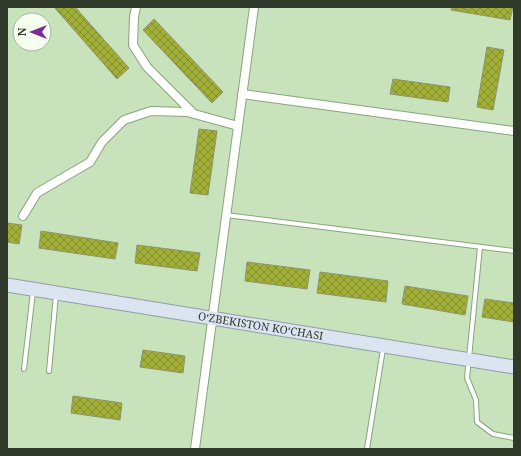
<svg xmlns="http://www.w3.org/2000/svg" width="521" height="456" viewBox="0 0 521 456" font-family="'Noto Serif',serif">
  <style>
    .building { fill: url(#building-cross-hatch); stroke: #8d946b }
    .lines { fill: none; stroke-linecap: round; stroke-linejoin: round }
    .service-casing { stroke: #8aa37e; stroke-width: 6 }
    .minor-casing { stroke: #8aa37e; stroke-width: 10 }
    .primary-casing { stroke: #909da6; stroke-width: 15 }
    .service { stroke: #fff; stroke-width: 4 }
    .minor { stroke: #fff; stroke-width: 8 }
    .primary { stroke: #dbe5f2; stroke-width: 13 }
    .labels { text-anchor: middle; stroke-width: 3.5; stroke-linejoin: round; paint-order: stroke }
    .street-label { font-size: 11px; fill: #303a2b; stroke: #f4ffef }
  </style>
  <defs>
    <pattern id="building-cross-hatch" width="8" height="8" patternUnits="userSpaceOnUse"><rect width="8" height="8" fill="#a1af37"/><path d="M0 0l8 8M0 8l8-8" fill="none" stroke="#848f2f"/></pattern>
  </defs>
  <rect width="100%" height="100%" fill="#c8e3bc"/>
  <!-- building -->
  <g class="building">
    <polygon points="54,7 75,7 129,68 117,79"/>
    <polygon points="452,7 513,7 510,20 451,10"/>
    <polygon points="154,19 223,92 212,103 143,30"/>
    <polygon points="487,47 504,50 493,110 477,107"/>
    <polygon points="393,79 450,87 448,102 390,94"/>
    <polygon points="199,129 217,131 208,195 190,193"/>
    <polygon points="7,223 22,225 19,244 7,242"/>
    <polygon points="41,231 118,243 115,259 39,248"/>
    <polygon points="137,245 200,253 197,271 135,263"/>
    <polygon points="247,262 310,270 307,289 245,281"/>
    <polygon points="320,272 388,281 386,302 317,293"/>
    <polygon points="405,286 468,296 465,315 402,304"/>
    <polygon points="485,299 514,303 514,322 482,317"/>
    <polygon points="143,350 185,356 183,373 140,367"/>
    <polygon points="73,396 122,403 120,420 71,413"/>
  </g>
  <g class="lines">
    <defs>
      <g id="service">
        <polyline points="226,215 514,251"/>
        <polyline points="480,247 467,378 476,400 477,422 493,434 514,438"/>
        <polyline points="24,369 33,292"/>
        <polyline points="49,371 56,295"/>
        <polyline points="367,449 383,349"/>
      </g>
      <g id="minor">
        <polyline points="136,7 134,17 133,45 147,67 193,113"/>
        <polyline points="242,94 514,131"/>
        <polyline points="23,216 37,193 90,162 102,142 124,120 151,111 187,112 238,126"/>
        <polyline points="195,449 254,7"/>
      </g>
      <g id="primary">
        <path id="s1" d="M7,285L514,367"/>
      </g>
    </defs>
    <!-- service casing -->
    <use href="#service" class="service-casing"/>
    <!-- minor casing -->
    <use href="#minor" class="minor-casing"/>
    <!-- primary casing -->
    <use href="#primary" class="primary-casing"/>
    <!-- service -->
    <use href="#service" class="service"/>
    <!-- minor -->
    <use href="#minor" class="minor"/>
    <!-- primary -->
    <use href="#primary" class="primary"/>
  </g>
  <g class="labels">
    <!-- street labels -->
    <g class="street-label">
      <text dy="4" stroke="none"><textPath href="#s1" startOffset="257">O‘ZBEKISTON KO‘CHASI</textPath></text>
    </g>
  </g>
  <!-- border -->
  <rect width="521" height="456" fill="none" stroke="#303a2b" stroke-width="16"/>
  <!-- north arrow -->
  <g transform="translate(32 32) rotate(270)"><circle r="19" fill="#f4ffef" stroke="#a6b0a1"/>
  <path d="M0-3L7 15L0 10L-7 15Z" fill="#7d2a9a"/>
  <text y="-6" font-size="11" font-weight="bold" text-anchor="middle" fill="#303a2b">N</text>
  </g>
</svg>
